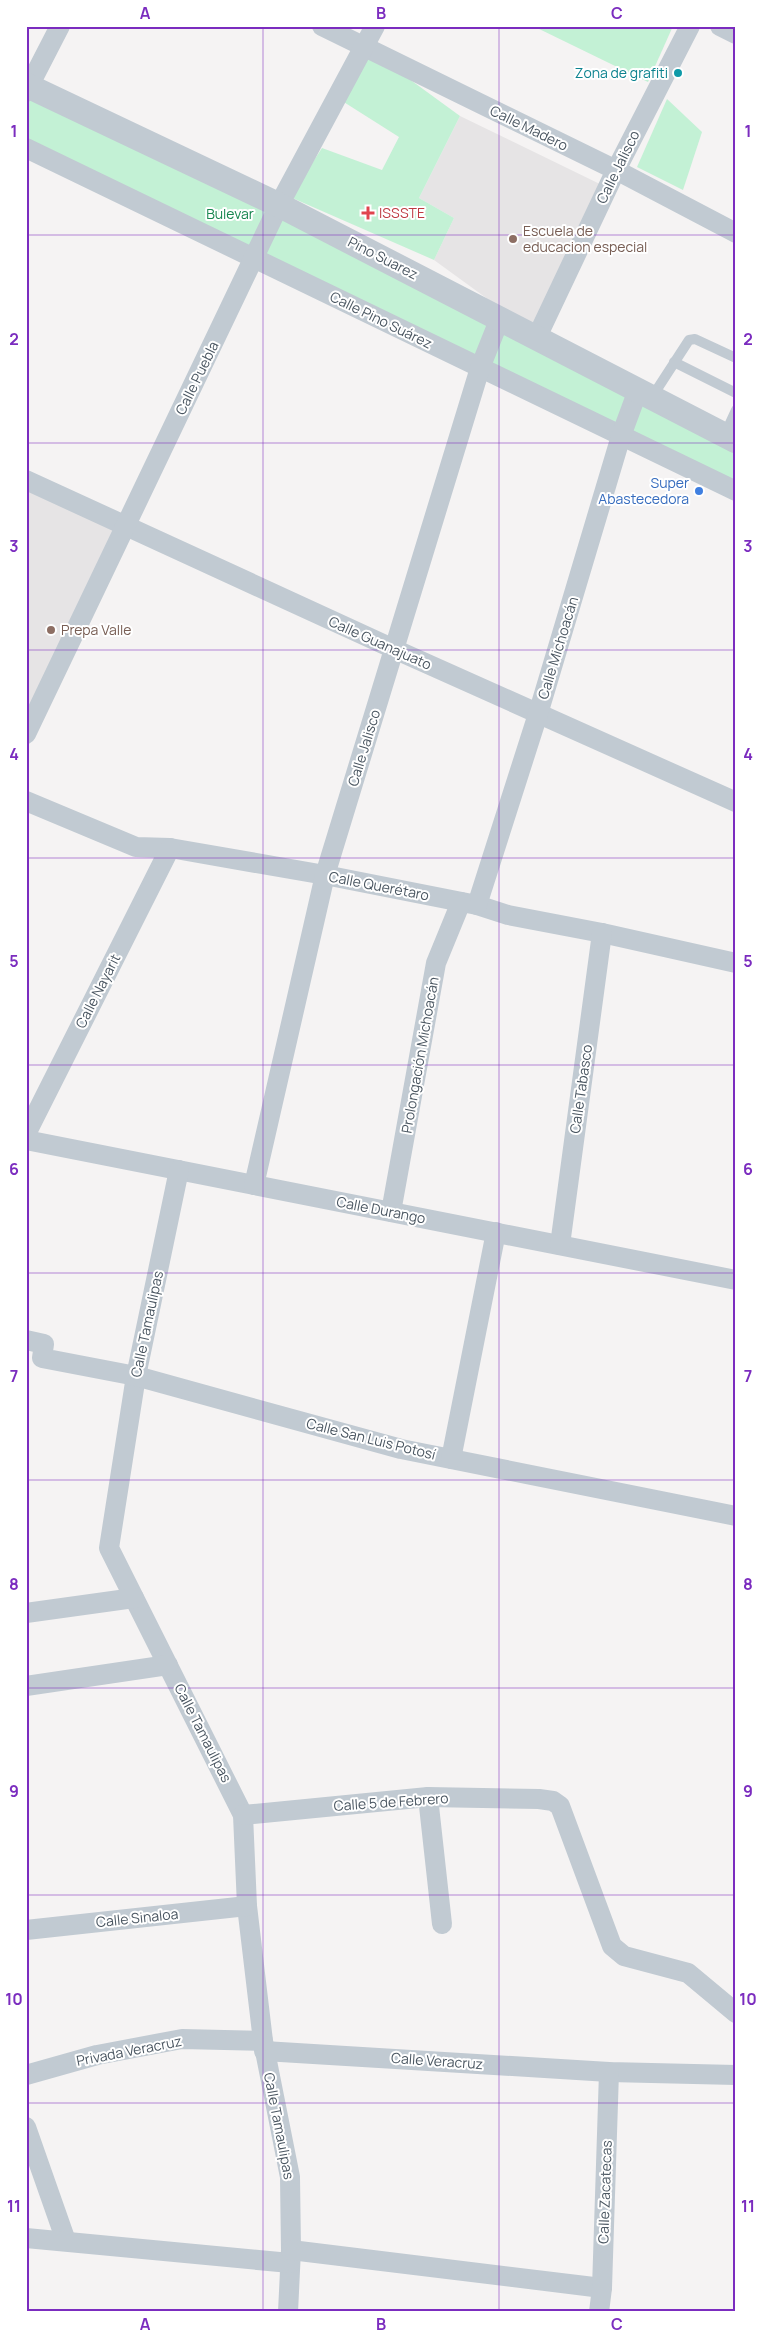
<svg xmlns="http://www.w3.org/2000/svg" width="762" height="2338" viewBox="0 0 762 2338" font-family="Manrope,sans-serif">
  <style>
    .education { fill: #e6e4e5 }
    .green { fill: #c3f1d5 }
    .lines { fill: none; stroke-linecap: round; stroke-linejoin: round }
    .service { stroke: #c1cad2; stroke-width: 10 }
    .minor { stroke: #c1cad2; stroke-width: 20 }
    .tertiary { stroke: #c1cad2; stroke-width: 25 }
    .grid { fill: none; stroke: #7b2cbf; stroke-width: 1; stroke-opacity: 0.55 }
    .culture-dot { fill: #0f9aa8; stroke: #fff; stroke-width: 2 }
    .health-dot { fill: #e0444e; stroke: #fff; stroke-width: 2 }
    .education-dot { fill: #8d6e63; stroke: #fff; stroke-width: 2 }
    .shop-dot { fill: #3f7fe0; stroke: #fff; stroke-width: 2 }
    .labels { text-anchor: middle; stroke-width: 4; stroke-linejoin: round; paint-order: stroke }
    .culture-label { font-size: 14px; fill: #0d838f; stroke: #fff; text-anchor: end }
    .street-label { font-size: 14px; fill: #4a5661; stroke: #fff }
    .health-label { font-size: 14px; fill: #be3a42; stroke: #fff; text-anchor: start }
    .park-label { font-size: 14px; fill: #17864f; stroke: #fff }
    .education-label { font-size: 14px; fill: #785e54; stroke: #fff; text-anchor: start }
    .shop-label { font-size: 14px; fill: #366cbe; stroke: #fff; text-anchor: end }
    .neatline { fill: none; stroke: #7b2cbf; stroke-width: 2 }
    .grid-label { font-size: 16px; text-anchor: middle; font-weight: bold; fill: #7b2cbf }
  </style>
  <rect width="100%" height="100%" fill="#f5f3f3"/>
  <!-- education -->
  <g class="education">
    <polygon points="460,116 606,187 536,334 434,260 454,218 419,198"/>
    <polygon points="26,480 126,526 26,734"/>
  </g>
  <!-- green -->
  <g class="green">
    <polygon points="533,26 673,26 648,82"/>
    <polygon points="368,49 460,116 419,198 454,218 434,260 290,197 322,148 382,170 399,137 339,99"/>
    <polygon points="26,85 736,441 736,489 26,148"/>
    <polygon points="667,99 702,132 683,190 637,167"/>
  </g>
  <g class="lines">
    <!-- service -->
    <g class="service">
      <polyline points="674,362 736,393"/>
      <polyline points="652,397 689,340 695,339 736,358"/>
      <polyline points="725,434 736,410"/>
    </g>
    <!-- minor -->
    <g class="minor">
      <polyline points="322,26 616,170 736,233"/>
      <polyline points="720,26 736,34"/>
      <polyline points="26,92 60,26"/>
      <polyline points="26,148 736,491"/>
      <polyline points="537,337 616,170 690,26"/>
      <polyline points="26,480 394,649 736,802"/>
      <polyline points="26,734 279,205 375,26"/>
      <polyline points="26,801 136,847 170,848 325,875 477,905 508,915 602,933 736,963"/>
      <polyline points="477,905 538,714 621,436 638,390"/>
      <polyline points="26,1134 170,848"/>
      <polyline points="26,1140 736,1280"/>
      <polyline points="179,1170 136,1376 109,1548 243,1815 247,1906 263,2041 290,2177 291,2250 288,2312"/>
      <polyline points="254,1185 325,875 480,368 500,318"/>
      <polyline points="391,1212 436,963 461,902"/>
      <polyline points="560,1245 602,933"/>
      <polyline points="26,1340 44,1344 42,1358 136,1376 401,1449 736,1516"/>
      <polyline points="451,1459 496,1232"/>
      <polyline points="26,1613 134,1598"/>
      <polyline points="26,1686 168,1665"/>
      <polyline points="428,1797 442,1924"/>
      <polyline points="243,1815 428,1797 539,1799 553,1801 560,1806 612,1946 624,1956 688,1973 736,2013"/>
      <polyline points="26,1930 247,1906"/>
      <polyline points="264,2051 609,2072 736,2075"/>
      <polyline points="26,2075 97,2055 182,2039 263,2041"/>
      <polyline points="26,2127 66,2241"/>
      <polyline points="26,2238 290,2263"/>
      <polyline points="291,2250 602,2288"/>
      <polyline points="599,2312 602,2288 609,2072"/>
    </g>
    <!-- tertiary -->
    <polyline class="tertiary" points="26,85 279,205 736,441"/>
  </g>
  <!-- grid -->
  <path class="grid" d="M263,26V2312M499,26V2312M26,235H736M26,443H736M26,650H736M26,858H736M26,1065H736M26,1273H736M26,1480H736M26,1688H736M26,1895H736M26,2103H736"/>
  <!-- markers -->
  <circle class="culture-dot" cx="678" cy="73" r="5"/>
  <path class="health-dot" d="M365.5 205.5h5v5h5v5h-5v5h-5v-5h-5v-5h5z"/>
  <g class="education-dot">
    <circle cx="513" cy="239" r="5"/>
    <circle cx="51" cy="630" r="5"/>
  </g>
  <circle class="shop-dot" cx="699" cy="491" r="5"/>
  <g class="labels">
    <!-- culture labels -->
    <g class="culture-label">
      <text x="668" y="78">Zona de grafiti</text>
    </g>
    <!-- street labels -->
    <g class="street-label">
      <text transform="translate(529 128) rotate(26)" y="5">Calle Madero</text>
      <text transform="translate(618 167) rotate(-64)" y="5">Calle Jalisco</text>
      <text transform="translate(383 258) rotate(27)" y="5">Pino Suarez</text>
      <text transform="translate(381 320) rotate(26)" y="5">Calle Pino Suárez</text>
      <text transform="translate(197 378) rotate(-64)" y="5">Calle Puebla</text>
      <text transform="translate(380 643) rotate(24)" y="5">Calle Guanajuato</text>
      <text transform="translate(558 648) rotate(-73)" y="5">Calle Michoacán</text>
      <text transform="translate(364 748) rotate(-73)" y="5">Calle Jalisco</text>
      <text transform="translate(379 886) rotate(11)" y="5">Calle Querétaro</text>
      <text transform="translate(98 991) rotate(-63)" y="5">Calle Nayarit</text>
      <text transform="translate(420 1055) rotate(-80)" y="5">Prolongación Michoacán</text>
      <text transform="translate(581 1089) rotate(-82)" y="5">Calle Tabasco</text>
      <text transform="translate(381 1210) rotate(11)" y="5">Calle Durango</text>
      <text transform="translate(147 1324) rotate(-78)" y="5">Calle Tamaulipas</text>
      <text transform="translate(371 1439) rotate(14)" y="5">Calle San Luis Potosí</text>
      <text transform="translate(203 1733) rotate(63)" y="5">Calle Tamaulipas</text>
      <text transform="translate(391 1802) rotate(-4)" y="5">Calle 5 de Febrero</text>
      <text transform="translate(137 1918) rotate(-6)" y="5">Calle Sinaloa</text>
      <text transform="translate(129 2051) rotate(-11)" y="5">Privada Veracruz</text>
      <text transform="translate(437 2061) rotate(4)" y="5">Calle Veracruz</text>
      <text transform="translate(279 2126) rotate(79)" y="5">Calle Tamaulipas</text>
      <text transform="translate(605 2192) rotate(-88)" y="5">Calle Zacatecas</text>
    </g>
    <!-- health labels -->
    <g class="health-label">
      <text x="379" y="218">ISSSTE</text>
    </g>
    <!-- park labels -->
    <g class="park-label">
      <text x="230" y="219">Bulevar</text>
    </g>
    <!-- education labels -->
    <g class="education-label">
      <text x="523" y="236">Escuela de<tspan x="523" dy="16">educacion especial</tspan></text>
      <text x="61" y="635">Prepa Valle</text>
    </g>
    <!-- shop labels -->
    <g class="shop-label">
      <text x="689" y="488">Super<tspan x="689" dy="16">Abastecedora</tspan></text>
    </g>
  </g>
  <!-- border -->
  <rect width="762" height="2338" fill="none" stroke="#ffffff" stroke-width="55"/>
  <rect x="28" y="28" width="706" height="2282" class="neatline"/>
  <g class="grid-label">
    <text x="145" y="19">A</text>
    <text x="381" y="19">B</text>
    <text x="617" y="19">C</text>
    <text x="14" y="137">1</text>
    <text x="748" y="137">1</text>
    <text x="14" y="345">2</text>
    <text x="748" y="345">2</text>
    <text x="14" y="552">3</text>
    <text x="748" y="552">3</text>
    <text x="14" y="760">4</text>
    <text x="748" y="760">4</text>
    <text x="14" y="967">5</text>
    <text x="748" y="967">5</text>
    <text x="14" y="1175">6</text>
    <text x="748" y="1175">6</text>
    <text x="14" y="1382">7</text>
    <text x="748" y="1382">7</text>
    <text x="14" y="1590">8</text>
    <text x="748" y="1590">8</text>
    <text x="14" y="1797">9</text>
    <text x="748" y="1797">9</text>
    <text x="14" y="2005">10</text>
    <text x="748" y="2005">10</text>
    <text x="14" y="2212">11</text>
    <text x="748" y="2212">11</text>
    <text x="145" y="2330">A</text>
    <text x="381" y="2330">B</text>
    <text x="617" y="2330">C</text>
  </g>
</svg>
